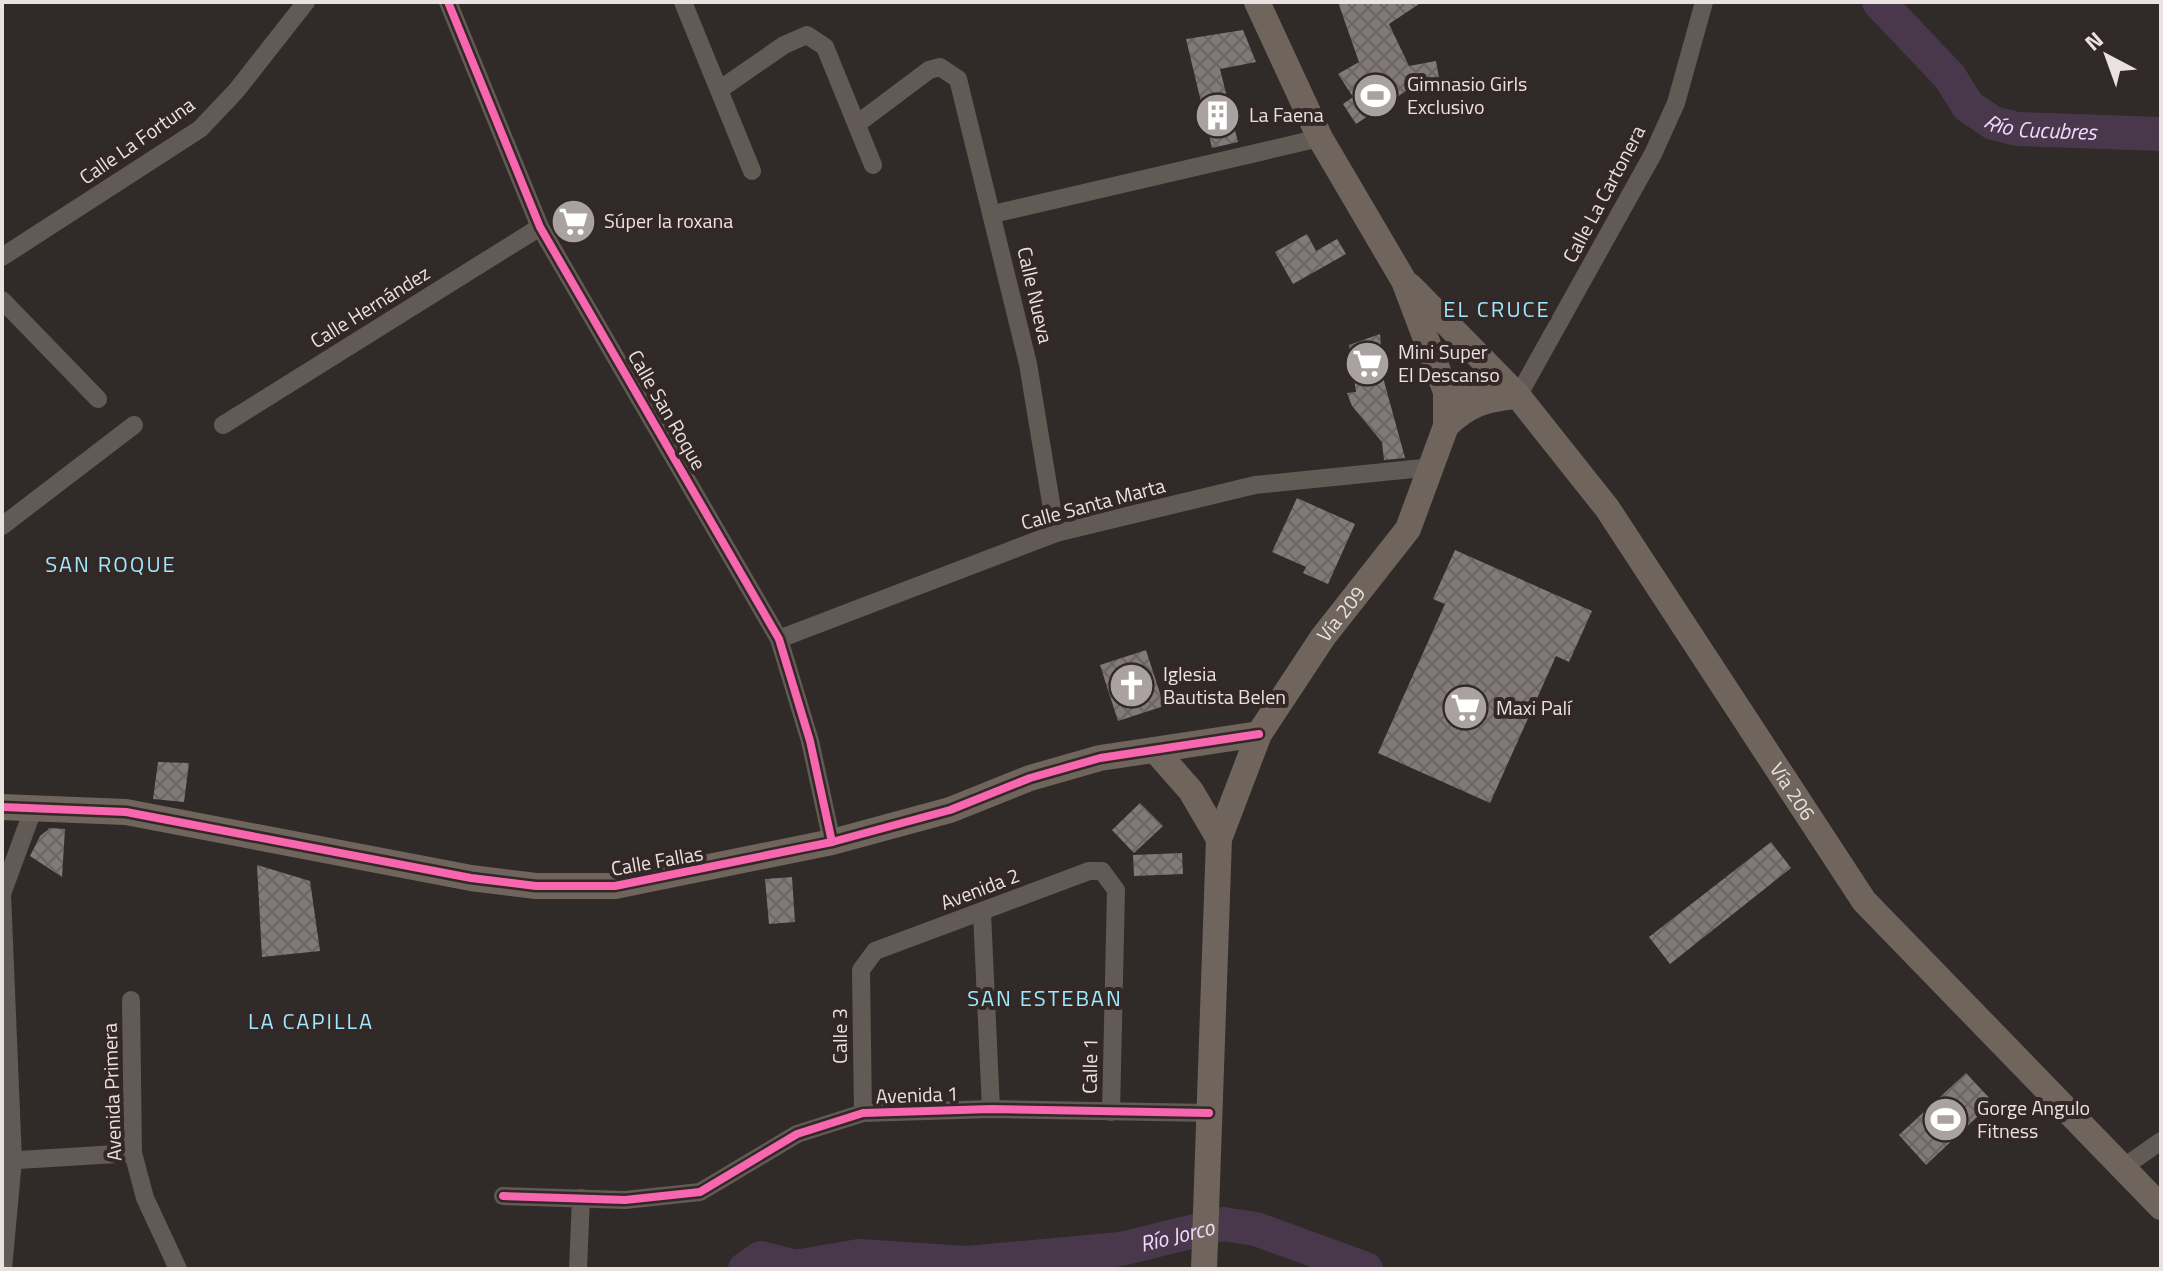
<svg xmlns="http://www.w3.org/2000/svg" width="2163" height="1271" viewBox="0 0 2163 1271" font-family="'Titillium Web',sans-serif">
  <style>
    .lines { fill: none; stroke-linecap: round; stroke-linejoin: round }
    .river { stroke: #49384c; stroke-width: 34 }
    .building { fill: url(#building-cross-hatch) }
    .street { stroke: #625a54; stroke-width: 18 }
    .secondary { stroke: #6f655c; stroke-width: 26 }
    .cycleway-casing { stroke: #332826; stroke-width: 13 }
    .cycleway { stroke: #f766af; stroke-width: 8 }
    .labels { text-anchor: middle; stroke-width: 8; stroke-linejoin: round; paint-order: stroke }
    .poi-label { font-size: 20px; fill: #eae2e1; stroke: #332826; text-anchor: start }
    .street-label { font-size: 20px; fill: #eae2e1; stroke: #332826 }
    .water-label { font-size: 22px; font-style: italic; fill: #f3d7fc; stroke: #332826 }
    .neighbourhood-label { font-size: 22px; letter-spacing: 2px; fill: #9de9fd; stroke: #332826 }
  </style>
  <defs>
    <pattern id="building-cross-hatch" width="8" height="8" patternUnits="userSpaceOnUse" patternTransform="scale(2)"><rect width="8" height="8" fill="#82797b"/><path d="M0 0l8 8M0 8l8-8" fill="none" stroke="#6a6465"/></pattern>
  </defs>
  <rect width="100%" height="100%" fill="#302a29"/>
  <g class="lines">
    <!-- river -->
    <g class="river">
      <path id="s1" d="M1879,2L1950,77L1968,106L1993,123L2017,129L2161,134"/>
      <path id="s2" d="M745,1269L761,1258L795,1267L859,1256L966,1263L1121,1249L1223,1224L1256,1229L1366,1269"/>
    </g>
  </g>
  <!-- building -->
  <g class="building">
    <polygon points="1338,2 1422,2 1389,24 1409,66 1436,61 1440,84 1409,89 1356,124 1343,104 1353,97 1338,74 1359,62"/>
    <polygon points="1243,30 1256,62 1220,69 1238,142 1212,148 1186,39"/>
    <polygon points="1307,234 1316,251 1337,239 1346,254 1293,284 1275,252"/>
    <polygon points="1380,334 1384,381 1405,458 1384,460 1382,442 1352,406 1347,393 1356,392 1349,345"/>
    <polygon points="1297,498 1355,524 1328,584 1303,573 1306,567 1272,552"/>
    <polygon points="1455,550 1592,611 1569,662 1556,656 1490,803 1378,753 1445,604 1433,599"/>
    <polygon points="1146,650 1164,706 1118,721 1100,665"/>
    <polygon points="158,762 189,763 184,802 153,799"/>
    <polygon points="1140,803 1163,826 1134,853 1112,830"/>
    <polygon points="50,828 65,829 62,877 30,856 40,836"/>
    <polygon points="1771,842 1791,868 1670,964 1649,937"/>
    <polygon points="1182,853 1183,874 1134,876 1133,855"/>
    <polygon points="257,865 310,881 320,951 262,957"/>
    <polygon points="792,877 795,922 769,924 765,879"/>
    <polygon points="1966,1073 1993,1102 1926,1165 1899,1135"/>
  </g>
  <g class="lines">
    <!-- street -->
    <g class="street">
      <polyline points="448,2 540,227 779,639 810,741 832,842"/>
      <polyline points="683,2 752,171"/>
      <polyline points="719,90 784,45 807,35 825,47 873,165"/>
      <polyline points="857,124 929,70 940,67 958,79 1028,364 1056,533"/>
      <polyline points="993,214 1320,138"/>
      <polyline points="2,257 200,129 236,91 306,2"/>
      <polyline points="2,300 98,399"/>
      <polyline points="1518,396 1653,154 1676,103 1704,2"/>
      <polyline points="223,425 540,227"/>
      <polyline points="2,526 134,425"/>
      <polyline points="779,639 1056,533 1255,485 1433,467"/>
      <polyline points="982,913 991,1109"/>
      <polyline points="131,1000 133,1153 145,1198 178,1269"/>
      <polyline points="863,1113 861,970 875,951 1089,871 1102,871 1116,890 1111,1112"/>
      <polyline points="2,1161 133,1153"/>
      <polyline points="2121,1169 2161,1141"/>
      <polyline points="503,1196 625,1200 700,1192 797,1134 863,1113 991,1109 1209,1113"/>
      <polyline points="3,1269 13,1160 2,894 34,807"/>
      <polyline points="578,1269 581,1198"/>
    </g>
    <!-- secondary -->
    <g class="secondary">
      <path id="s3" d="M1410,286L1518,396L1607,508L1864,901L2161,1207"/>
      <path d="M1446,392C1467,384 1487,380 1508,390"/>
      <path d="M1446,426C1468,404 1488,398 1518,396"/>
      <polyline points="1155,750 1191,791 1219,839"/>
      <polyline points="2,807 126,812 471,878 536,886 615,886 832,842 950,810 1030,778 1100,758 1259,734"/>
      <path id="s4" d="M1204,1269L1219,839L1259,734L1323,637L1408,529L1446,426V392L1404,281L1320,138L1257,2"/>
    </g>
    <defs>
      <g id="cycleway">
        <polyline points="448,2 540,227 779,639 810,741 832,842"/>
        <polyline points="2,807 126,812 471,878 536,886 615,886 832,842 950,810 1030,778 1100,758 1259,734"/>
        <polyline points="503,1196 625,1200 700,1192 797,1134 863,1113 991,1109 1209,1113"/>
      </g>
    </defs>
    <!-- cycleway casing -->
    <use href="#cycleway" class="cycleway-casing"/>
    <!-- cycleway -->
    <use href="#cycleway" class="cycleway"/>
  </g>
  <!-- icons -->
  <defs>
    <symbol id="stadium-disc" viewBox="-11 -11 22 22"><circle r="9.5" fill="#a9a2a1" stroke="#332826"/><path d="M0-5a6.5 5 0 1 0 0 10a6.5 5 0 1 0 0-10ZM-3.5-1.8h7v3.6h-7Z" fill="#fff"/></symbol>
    <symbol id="building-disc" viewBox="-11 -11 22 22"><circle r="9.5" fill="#a9a2a1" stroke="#332826"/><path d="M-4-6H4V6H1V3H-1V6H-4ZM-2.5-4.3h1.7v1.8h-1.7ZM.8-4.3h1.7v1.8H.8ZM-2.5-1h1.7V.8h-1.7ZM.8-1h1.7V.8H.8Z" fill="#fff"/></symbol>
    <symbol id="supermarket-disc" viewBox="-11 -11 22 22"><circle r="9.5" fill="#a9a2a1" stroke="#332826"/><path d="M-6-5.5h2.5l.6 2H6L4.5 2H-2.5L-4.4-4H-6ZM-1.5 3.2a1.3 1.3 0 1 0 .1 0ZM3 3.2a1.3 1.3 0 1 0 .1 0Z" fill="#fff"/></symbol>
    <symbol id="church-disc" viewBox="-11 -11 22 22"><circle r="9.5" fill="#a9a2a1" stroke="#332826"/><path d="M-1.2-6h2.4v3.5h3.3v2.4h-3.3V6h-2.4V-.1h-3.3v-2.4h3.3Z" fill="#fff"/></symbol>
  </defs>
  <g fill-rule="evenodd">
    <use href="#stadium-disc" x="1350" y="70" width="51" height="51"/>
    <use href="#building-disc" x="1192" y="90" width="51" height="51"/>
    <use href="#supermarket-disc" x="548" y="196" width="51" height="51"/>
    <use href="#supermarket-disc" x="1342" y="338" width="51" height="51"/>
    <use href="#church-disc" x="1106" y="660" width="51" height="51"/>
    <use href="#supermarket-disc" x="1440" y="682" width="51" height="51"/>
    <use href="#stadium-disc" x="1920" y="1094" width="51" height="51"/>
  </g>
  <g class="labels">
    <!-- poi labels -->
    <g class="poi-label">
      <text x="1407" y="91">Gimnasio Girls<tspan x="1407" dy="23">Exclusivo</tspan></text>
      <text x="1249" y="122">La Faena</text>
      <text x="604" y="228">Súper la roxana</text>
      <text x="1398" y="359">Mini Super<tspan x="1398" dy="23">El Descanso</tspan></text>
      <text x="1163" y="681">Iglesia<tspan x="1163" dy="23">Bautista Belen</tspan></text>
      <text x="1496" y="715">Maxi Palí</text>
      <text x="1977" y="1115">Gorge Angulo<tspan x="1977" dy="23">Fitness</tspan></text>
    </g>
    <!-- street labels -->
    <g class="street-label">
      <text transform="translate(137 141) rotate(-35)" y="7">Calle La Fortuna</text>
      <text transform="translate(1604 194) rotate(-62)" y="7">Calle La Cartonera</text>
      <text transform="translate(1035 295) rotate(77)" y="7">Calle Nueva</text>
      <text transform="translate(370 307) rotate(-32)" y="7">Calle Hernández</text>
      <text transform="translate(667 410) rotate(60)" y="7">Calle San Roque</text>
      <text transform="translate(1093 504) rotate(-15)" y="7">Calle Santa Marta</text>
      <text dy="7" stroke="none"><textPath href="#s4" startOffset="688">Vía 209</textPath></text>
      <text dy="7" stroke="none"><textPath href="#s3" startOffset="636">Vía 206</textPath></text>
      <text transform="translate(657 861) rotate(-10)" y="7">Calle Fallas</text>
      <text transform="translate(980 889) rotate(-21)" y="7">Avenida 2</text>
      <text transform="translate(840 1036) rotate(-90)" y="7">Calle 3</text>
      <text transform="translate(1090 1066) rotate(-89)" y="7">Calle 1</text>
      <text transform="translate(112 1092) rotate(-92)" y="7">Avenida Primera</text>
      <text transform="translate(917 1095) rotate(-2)" y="7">Avenida 1</text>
    </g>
    <!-- water labels -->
    <g class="water-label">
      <text dy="8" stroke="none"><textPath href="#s1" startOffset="216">Río Cucubres</textPath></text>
      <text dy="8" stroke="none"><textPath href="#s2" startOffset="440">Río Jorco</textPath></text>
    </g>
    <!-- neighbourhood labels -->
    <g class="neighbourhood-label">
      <text x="1497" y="317">EL CRUCE</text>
      <text x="111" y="572">SAN ROQUE</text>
      <text x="1045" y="1006">SAN ESTEBAN</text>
      <text x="311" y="1029">LA CAPILLA</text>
    </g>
  </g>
  <!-- border -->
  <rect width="2163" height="1271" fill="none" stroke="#eae2e1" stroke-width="8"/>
  <!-- north arrow -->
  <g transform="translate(2107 56) rotate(319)" stroke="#332826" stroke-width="6" paint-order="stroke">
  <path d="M0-6L14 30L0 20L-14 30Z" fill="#eae2e1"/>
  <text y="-12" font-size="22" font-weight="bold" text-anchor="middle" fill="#eae2e1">N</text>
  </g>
</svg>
